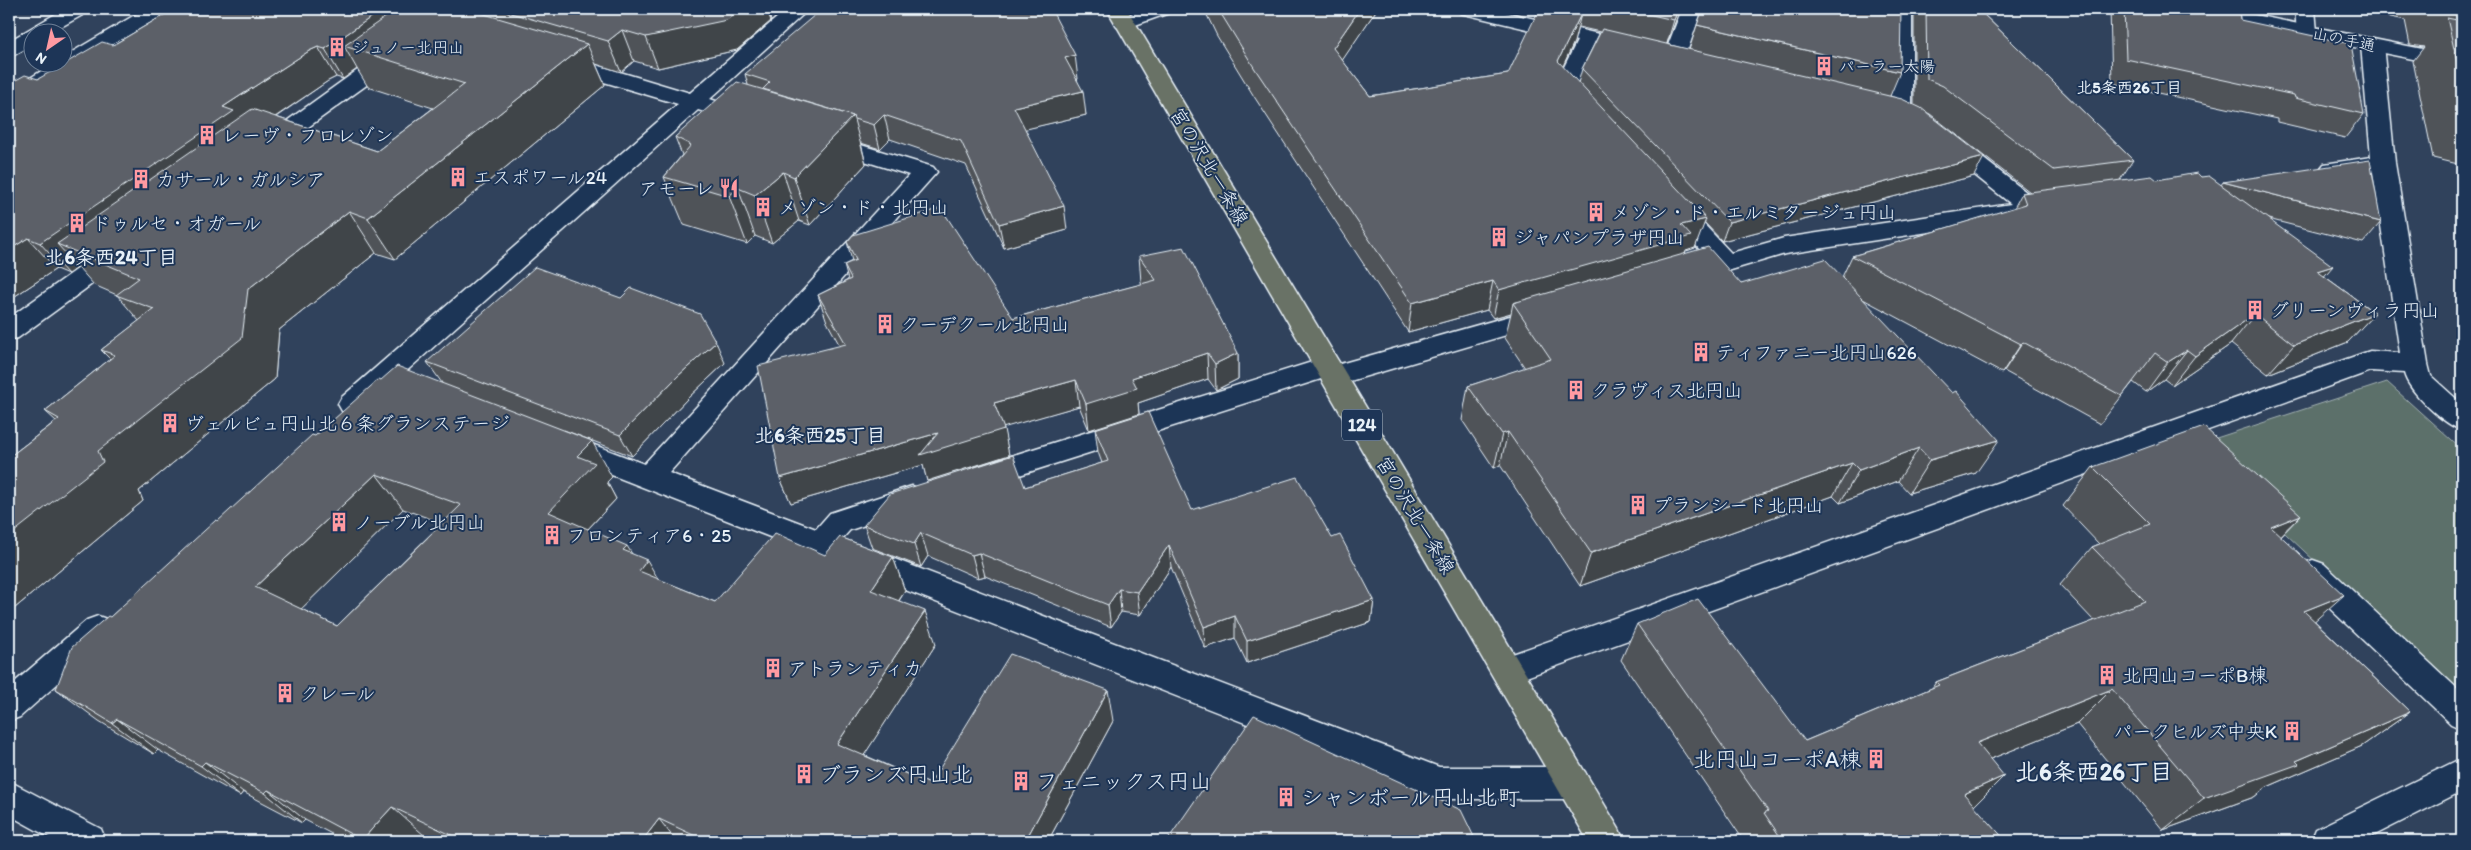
<svg xmlns="http://www.w3.org/2000/svg" width="2471" height="850" viewBox="0 0 2471 850" font-family="Itim,'Klee One',sans-serif">
  <style>
    .green { fill: #5b6f6a; stroke: #a2b0b1 }
    .lines { fill: none; stroke-linecap: round; stroke-linejoin: round }
    .minor-casing { stroke: #e8f1f8; stroke-width: 3 }
    .tertiary-casing { stroke: #e8f1f8; stroke-width: 3 }
    .secondary-casing { stroke: #e8f1f8; stroke-width: 3 }
    .primary-casing { stroke: #e8f1f8; stroke-width: 3 }
    .minor { fill: #1d3557; fill-rule: evenodd }
    .tertiary { fill: #1d3557; fill-rule: evenodd }
    .secondary { fill: #1d3557; fill-rule: evenodd }
    .primary { fill: #697266; fill-rule: evenodd }
    .wall { fill: #4f5359; stroke: #e8f1f8; fill-rule: evenodd }
    .shaded-wall { fill: #404448; stroke: #e8f1f8 }
    .building { fill: #5c6167; stroke: #e8f1f8; fill-rule: evenodd }
    .labels { text-anchor: middle; stroke-width: 4; stroke-linejoin: round; paint-order: stroke }
    .far-street-label { font-size: 16px; fill: #e8f1f8; stroke: #1d3557 }
    .far-poi-label { font-size: 16px; fill: #e8f1f8; stroke: #1d3557; text-anchor: start }
    .far-neighbourhood-label { font-size: 16px; font-weight: bold; fill: #e8f1f8; stroke: #1d3557 }
    .shield { fill: #1d3557; stroke: #abb9c8; stroke-width: 1 }
    .shield-label { font-size: 18px; font-weight: bold; fill: #e8f1f8 }
    .poi-label { font-size: 19px; fill: #e8f1f8; stroke: #1d3557; text-anchor: start }
    .street-label { font-size: 19px; fill: #e8f1f8; stroke: #1d3557 }
    .neighbourhood-label { font-size: 20px; font-weight: bold; fill: #e8f1f8; stroke: #1d3557 }
    .near-poi-label { font-size: 22px; fill: #e8f1f8; stroke: #1d3557; text-anchor: start }
    .near-neighbourhood-label { font-size: 24px; font-weight: bold; fill: #e8f1f8; stroke: #1d3557 }
  </style>
  <rect width="100%" height="100%" fill="#30425c"/>
  <filter id="ink" filterUnits="userSpaceOnUse"><feTurbulence type="fractalNoise" baseFrequency=".02" numOctaves="2"/><feDisplacementMap in="SourceGraphic" scale="10" xChannelSelector="R" yChannelSelector="G"/><feConvolveMatrix kernelMatrix="1 2 1 2 8 2 1 2 1" color-interpolation-filters="sRGB"/></filter>
  <g filter="url(#ink)">
    <!-- green -->
    <polygon class="green" points="2387,382 2462,450 2462,699 2192,446"/>
    <g class="lines">
      <defs>
        <g id="minor">
          <polygon points="787,9 809,9 710,99 716,101 719,106 716,111 708,113 698,110 362,411 352,414 342,411 338,404 342,397 678,104 557,68 554,63 557,58 565,57 573,58 690,93"/>
          <polygon points="1144,9 1172,9 1169,13 1124,29 1117,27 1114,23 1117,19"/>
          <path d="M1457,9H1492L1641,44L1645,48L1641,52L1634,54L1596,45L1575,88L1590,106L1587,111C1570,115 1562,102 1553,89L1577,41L1460,13Z"/>
          <polygon points="1682,9 1702,9 1685,58 1682,63 1674,64 1666,63 1663,58"/>
          <polygon points="1892,9 1912,9 1912,111 1909,116 1901,118 1893,116 1890,111"/>
          <polygon points="2295,9 2315,9 2317,32 2314,36 2307,38 2300,36 2297,32"/>
          <path d="M2372,39L2379,41L2383,45L2395,163L2428,364L2431,376L2462,404V430C2444,425 2408,391 2404,373L2371,371L1507,684L1496,680L1491,670L1496,660L1507,656L2361,354L2370,351L2400,353L2373,172L2332,176L2324,174L2320,169L2324,164L2371,157L2361,45L2365,41Z"/>
          <polygon points="392,50 400,51 403,56 400,61 275,151 267,153 259,151 256,146 259,141 384,51"/>
          <polygon points="828,135 933,167 937,172 669,473 816,529 830,513 912,486 922,490 926,498 922,506 850,530 842,539 1439,767 1573,767 1585,772 1590,783 1585,794 1573,799 1439,799 558,454 554,446 558,438 568,435 644,464 909,175 820,147 817,142 820,137"/>
          <polygon points="1949,136 1957,138 2040,203 2044,209 2040,215 1785,254 1687,283 1678,280 1675,274 1678,268 1708,259 1663,208 1667,202 1675,200 1683,202 1731,253 1784,238 2011,204 1941,148 1938,143 1941,138"/>
          <polygon points="116,246 125,248 128,254 125,260 18,338 9,340 9,318 107,248"/>
          <polygon points="1545,306 1554,309 1558,315 1554,321 1333,386 1324,383 1321,379 982,487 972,484 968,476 972,468 1328,357 1337,360 1340,364"/>
          <polygon points="2313,560 2324,564 2462,693 2462,729 2451,724 2302,582 2298,573 2302,564"/>
          <polygon points="98,616 109,620 113,629 109,638 20,717 9,721 9,687 87,620"/>
          <polygon points="2462,758 2462,791 2363,841 2311,841 2316,829"/>
        </g>
        <g id="tertiary">
          <polygon points="64,9 89,9 86,13 52,32 32,32 32,45 16,54 9,56 9,41"/>
          <polygon points="145,9 169,9 166,13 17,105 9,107 9,91 56,62 62,62 62,58"/>
          <polygon points="9,781 101,829 106,841 56,841 9,815"/>
        </g>
        <polygon id="secondary" points="2186,9 2225,9 2462,57 2462,69 2196,15 2189,13"/>
        <polygon id="primary" points="1107,9 1127,9 1619,829 1624,841 1588,841"/>
      </defs>
      <!-- minor casing -->
      <use href="#minor" class="minor-casing"/>
      <!-- tertiary casing -->
      <use href="#tertiary" class="tertiary-casing"/>
      <!-- secondary casing -->
      <use href="#secondary" class="secondary-casing"/>
      <!-- primary casing -->
      <use href="#primary" class="primary-casing"/>
      <!-- minor -->
      <use href="#minor" class="minor"/>
      <!-- tertiary -->
      <use href="#tertiary" class="tertiary"/>
      <!-- secondary -->
      <use href="#secondary" class="secondary"/>
      <!-- primary -->
      <use href="#primary" class="primary"/>
    </g>
    <!-- wall -->
    <g class="wall">
      <path d="M174,9H767L771,21L737,50L658,68L634,61L621,72L596,64L605,85L395,259L376,253L279,330L275,379L139,491L143,501L9,613V457L56,421L45,411L110,359L101,350L139,321L117,295L94,285L78,267L68,274L56,269L9,300V84L38,79L113,45ZM357,69L368,87L433,108L377,151L276,117L328,81L336,77L343,79Z"/>
      <path d="M1204,9H1375V12L1342,60L1370,96L1508,74L1569,14L1574,12L1575,9H1680L1667,44L1689,50L1697,25L1900,72L1890,96L1914,104V9H1978L2133,160L2120,180H2157L2201,177L2221,185L2223,182L2381,222L2363,243L2268,219L2324,276L2375,313L2348,342L2268,374L2231,344L2172,385L2164,379L2146,392L2133,382L2100,424L2004,371L2002,373L1861,298L1976,473L1909,493L1898,481L1840,503L1833,496L1580,586L1500,465L1494,468L1462,420L1468,386L1525,368L1505,338L1511,313L1493,318L1487,310L1408,332L1255,98L1217,36ZM1578,27L1600,32L1582,69L1578,83L1563,67L1574,42ZM1926,112L1930,114L2030,192L2022,193L2014,208L1852,256L1842,277L1741,284L1685,254L1686,251L1695,248L1704,222L1722,241L1974,176Z"/>
      <polygon points="2110,9 2239,9 2240,20 2364,114 2345,138 2277,122 2277,119 2112,83"/>
      <polygon points="2353,9 2462,9 2462,165 2433,158 2413,61 2424,47 2410,45 2405,20"/>
      <polygon points="745,74 1078,79 1077,79 1086,115 1025,129 1067,230 1004,248 966,165 890,139 880,149 861,143 866,164 810,225 799,221 772,243 755,236 747,244 684,225 664,177 682,155 675,137 748,85"/>
      <polygon points="847,242 1013,318 1142,284 1141,282 1139,256 1238,353 1238,379 1216,390 1208,379 1138,403 1139,414 1089,430 1079,406 1003,427 1009,455 927,481 923,465 791,503 780,478 840,346 827,322 818,295 848,280 844,265 852,261"/>
      <path d="M427,362L725,363L688,398L632,456L564,430L612,477L607,482L616,499L588,529L632,554L658,579L715,602L825,555L893,557L905,591L899,601L936,644L864,755L930,784L1113,721L1048,841H435L425,836L420,841H345L305,820L302,823L243,792L240,796L158,750L154,754L99,721L56,689L110,617L315,436L381,380L442,383ZM403,509L442,523L337,626L301,609Z"/>
      <polygon points="1095,429 1192,510 1332,538 1374,600 1371,622 1247,663 1235,638 1205,648 1171,567 1140,615 1121,612 1111,627 985,576 978,578 928,556 921,567 872,548 864,525 1025,487 1102,463 1098,452"/>
      <polygon points="2093,467 2301,515 2281,536 2315,621 2410,712 2362,746 2267,787 2254,797 2163,830 2077,724 1990,759 1974,806 2006,841 1744,841 1621,660 1637,624 1805,741 1932,688 1936,682 2094,621 2060,585 2092,547 2099,544 2063,506"/>
    </g>
    <!-- shaded-wall -->
    <g class="shaded-wall">
      <polygon points="383,9 406,9 344,46 357,69 343,79 325,49"/>
      <polygon points="731,9 767,9 771,21 737,50 658,68 646,37"/>
      <polygon points="1360,9 1375,9 1375,12 1331,77 1333,48"/>
      <polygon points="1678,9 1680,9 1666,47 1674,20"/>
      <polygon points="1581,14 1574,42 1552,90 1558,61"/>
      <polygon points="622,30 634,61 621,72 608,41"/>
      <polygon points="587,44 605,85 395,259 368,218"/>
      <polygon points="318,47 336,77 328,81 250,134 57,244 78,267 68,274 40,243 223,107 309,51"/>
      <polygon points="1075,55 1078,79 1068,81 1065,58"/>
      <polygon points="1083,91 1086,115 1018,131 1014,107"/>
      <polygon points="884,115 890,139 880,149 874,125"/>
      <polygon points="853,116 866,164 810,225 794,177"/>
      <polygon points="1984,157 1974,176 1722,241 1729,222"/>
      <polygon points="783,172 799,221 772,243 755,195"/>
      <polygon points="738,188 755,236 747,244 729,196"/>
      <polygon points="1064,206 1067,230 1004,248 999,224"/>
      <polygon points="349,211 376,253 279,330 275,379 139,491 143,501 9,613 9,536 248,289"/>
      <polygon points="1706,219 1695,248 1686,251 1681,265 1513,303 1511,313 1493,318 1499,290 1681,225"/>
      <polygon points="28,238 56,269 9,300 9,250"/>
      <polygon points="2333,266 2308,295 2317,271"/>
      <polygon points="1493,281 1487,310 1408,332 1412,303"/>
      <polygon points="2375,313 2348,342 2268,374 2294,345"/>
      <polygon points="2255,314 2231,344 2172,385 2195,356"/>
      <polygon points="716,342 725,363 688,398 632,456 620,435 678,376"/>
      <polygon points="2023,342 2004,371 2002,373 2021,344"/>
      <polygon points="2187,350 2164,379 2146,392 2168,362"/>
      <polygon points="1207,353 1208,379 1138,403 1139,414 1089,430 1086,404 1132,378"/>
      <polygon points="1238,353 1238,379 1216,390 1215,364"/>
      <polygon points="1076,380 1079,406 999,429 994,403"/>
      <polygon points="1004,429 1009,455 927,481 923,465 791,503 780,478 938,433"/>
      <polygon points="1508,432 1500,465 1494,468 1502,434"/>
      <polygon points="1999,440 1976,473 1909,493 1930,460"/>
      <polygon points="592,441 612,477 607,482 616,499 571,547 549,512 577,456"/>
      <polygon points="1919,448 1898,481 1840,503 1859,470"/>
      <polygon points="1852,463 1833,496 1580,586 1591,553"/>
      <polygon points="376,474 403,509 289,621 255,587"/>
      <polygon points="2301,515 2262,553 2271,527"/>
      <polygon points="921,533 928,556 921,567 914,544"/>
      <polygon points="1169,545 1171,567 1140,615 1137,592"/>
      <polygon points="627,546 641,568 647,560 667,594 659,605 623,550"/>
      <polygon points="979,553 985,576 978,578 972,555"/>
      <polygon points="893,557 905,591 884,623 871,590"/>
      <polygon points="1119,589 1121,612 1111,627 1108,605"/>
      <polygon points="2344,595 2302,632 2304,611"/>
      <polygon points="1374,600 1371,622 1247,663 1247,641"/>
      <polygon points="925,611 936,644 852,774 837,744"/>
      <polygon points="1235,616 1235,638 1205,648 1204,627"/>
      <polygon points="2112,689 2077,724 1946,777 1977,743"/>
      <polygon points="1108,690 1113,721 1048,841 1025,841"/>
      <polygon points="2410,712 2362,746 2267,787 2254,797 2163,830 2204,798 2296,761"/>
      <polygon points="117,719 158,750 154,754 112,723"/>
      <polygon points="205,762 243,792 240,796 201,766"/>
      <polygon points="2004,776 1971,809 1964,794"/>
      <polygon points="268,790 305,820 302,823 265,793"/>
      <polygon points="392,807 425,836 420,841 363,841 362,840"/>
      <polygon points="659,819 676,841 642,841"/>
    </g>
    <!-- building -->
    <g class="building">
      <polygon points="174,9 383,9 325,49 318,47 309,51 223,107 234,111 40,243 28,238 9,250 9,84 25,75 38,79 102,42 113,45"/>
      <polygon points="397,9 467,9 587,44 368,218 349,211 248,289 242,338 98,451 103,462 9,536 9,457 59,419 45,411 115,355 101,350 154,309 116,295 139,278 57,244 252,109 377,151 465,84 344,46"/>
      <polygon points="497,9 740,9 727,20 646,37 622,30 608,41"/>
      <polygon points="822,9 1051,9 1075,55 1065,58 1083,91 1014,107 1064,206 999,224 961,141 884,115 874,125 854,119 853,116 763,89 770,82 745,74"/>
      <polygon points="1218,9 1360,9 1333,48 1370,96 1508,74 1539,9 1546,9 1569,14 1570,11 1581,14 1558,61 1706,219 1681,225 1691,236 1499,290 1493,281 1412,303 1255,69"/>
      <polygon points="1625,9 1678,9 1674,20"/>
      <polygon points="1703,9 1901,9 1900,72 1697,25"/>
      <polygon points="1926,9 1978,9 2133,160 2054,170 1943,86 1927,79"/>
      <polygon points="2124,9 2239,9 2240,20 2351,44 2364,114 2295,98 2294,95 2126,59"/>
      <polygon points="2447,18 2462,21 2462,84"/>
      <polygon points="1602,29 1902,99 1921,108 1984,157 1729,222 1582,69"/>
      <polygon points="737,82 853,116 794,177 783,172 755,195 738,188 729,196 664,177 691,145 675,137"/>
      <polygon points="2370,160 2381,222 2223,182"/>
      <polygon points="2197,173 2201,177 2209,176 2333,266 2317,271 2375,313 2294,345 2255,314 2195,356 2187,350 2168,362 2155,353 2122,396 2023,342 2021,344 1852,256 2026,204 2022,193 2152,176 2157,180"/>
      <polygon points="941,208 1013,318 1156,280 1139,256 1184,247 1238,353 1215,364 1207,353 1132,378 1137,388 1086,404 1076,380 994,403 1004,429 920,455 938,433 780,478 758,366 846,344 818,295 851,279 844,265 856,260 847,242 853,235"/>
      <polygon points="1708,247 1741,284 1825,259 1952,393 1956,391 1999,440 1930,460 1919,448 1859,470 1852,463 1591,553 1508,432 1502,434 1468,386 1551,359 1513,303"/>
      <polygon points="535,267 621,298 631,288 700,314 716,342 678,376 620,435 427,362"/>
      <path d="M397,366L592,441L577,456L595,463L549,512L627,546L623,550L647,560L639,571L715,602L775,533L825,555L840,537L893,557L871,590L925,611L837,744L930,784L1010,654L1108,690L1025,841H706L659,819L642,841H464L392,807L362,840L268,790L265,793L205,762L201,766L117,719L112,723L56,689L72,647L108,616L110,617L216,520L218,521L312,435L315,436L379,379L381,380ZM376,474L461,505L337,626L255,587Z"/>
      <polygon points="1148,412 1192,510 1297,477 1332,538 1340,535 1374,600 1247,641 1235,616 1204,627 1169,545 1137,592 1119,589 1108,605 979,553 972,555 921,533 914,544 864,525 890,494 1013,455 1025,487 1108,461 1095,429"/>
      <polygon points="2204,427 2301,515 2271,527 2344,595 2304,611 2410,712 2296,761 2299,764 2204,798 2112,689 1977,743 2004,776 1964,794 2006,841 1783,841 1764,813 1768,811 1637,624 1698,599 1805,741 1939,685 1936,682 2145,601 2092,547 2150,524 2093,467"/>
      <polygon points="1254,715 1461,810 1476,841 1167,841"/>
      <polygon points="2462,837 2462,841 2453,841"/>
    </g>
  </g>
  <!-- icons -->
  <defs>
    <symbol id="building-bare" viewBox="-9 -9 18 18"><path d="M-4-6H4V6H1V3H-1V6H-4ZM-2.5-4.3h1.7v1.8h-1.7ZM.8-4.3h1.7v1.8H.8ZM-2.5-1h1.7V.8h-1.7ZM.8-1h1.7V.8H.8Z" fill="#ff9aa2" stroke="#1d3557" stroke-width="2.5" paint-order="stroke"/></symbol>
    <symbol id="restaurant-bare" viewBox="-9 -9 18 18"><path d="M-5-6h1v4h1v-4h1v4h1v-4h1v5L-1.5 .5V6h-2V.5L-5-1ZM5-6V6H3V1.5H1.5Q1.5-4 5-6Z" fill="#ff9aa2" stroke="#1d3557" stroke-width="2.5" paint-order="stroke"/></symbol>
  </defs>
  <g fill-rule="evenodd">
    <use href="#building-bare" x="323" y="33" width="28" height="28"/>
    <use href="#building-bare" x="1810" y="52" width="28" height="28"/>
    <use href="#building-bare" x="193" y="121" width="28" height="28"/>
    <use href="#building-bare" x="444" y="163" width="28" height="28"/>
    <use href="#building-bare" x="127" y="165" width="28" height="28"/>
    <use href="#restaurant-bare" x="715" y="174" width="28" height="28"/>
    <use href="#building-bare" x="749" y="193" width="28" height="28"/>
    <use href="#building-bare" x="1582" y="198" width="28" height="28"/>
    <use href="#building-bare" x="63" y="209" width="28" height="28"/>
    <use href="#building-bare" x="1485" y="223" width="28" height="28"/>
    <use href="#building-bare" x="2241" y="296" width="28" height="28"/>
    <use href="#building-bare" x="871" y="310" width="28" height="28"/>
    <use href="#building-bare" x="1687" y="338" width="28" height="28"/>
    <use href="#building-bare" x="1562" y="376" width="28" height="28"/>
    <use href="#building-bare" x="156" y="409" width="28" height="28"/>
    <use href="#building-bare" x="1624" y="491" width="28" height="28"/>
    <use href="#building-bare" x="325" y="508" width="28" height="28"/>
    <use href="#building-bare" x="538" y="521" width="28" height="28"/>
    <use href="#building-bare" x="759" y="654" width="28" height="28"/>
    <use href="#building-bare" x="2093" y="661" width="28" height="28"/>
    <use href="#building-bare" x="271" y="679" width="28" height="28"/>
    <use href="#building-bare" x="2278" y="717" width="28" height="28"/>
    <use href="#building-bare" x="1862" y="745" width="28" height="28"/>
    <use href="#building-bare" x="790" y="760" width="28" height="28"/>
    <use href="#building-bare" x="1007" y="767" width="28" height="28"/>
    <use href="#building-bare" x="1272" y="783" width="28" height="28"/>
  </g>
  <g class="labels">
    <!-- far-street labels -->
    <g class="far-street-label">
      <text transform="translate(2344 39) rotate(12)" y="6">山の手通</text>
    </g>
    <!-- far-poi labels -->
    <g class="far-poi-label">
      <text x="352" y="53">ジュノー北円山</text>
      <text x="1839" y="72">パーラー太陽</text>
    </g>
    <!-- far-neighbourhood labels -->
    <g class="far-neighbourhood-label">
      <text x="2129" y="93">北5条西26丁目</text>
    </g>
    <!-- shield labels -->
    <rect class="shield" x="1342" y="409.5" width="40" height="31" rx="4"/>
    <g class="shield-label">
      <text x="1362" y="431">124</text>
    </g>
    <!-- poi labels -->
    <g class="poi-label">
      <text x="222" y="142">レーヴ・フロレゾン</text>
      <text x="473" y="184">エスポワール24</text>
      <text x="156" y="186">カサール・ガルシア</text>
      <text x="714" y="195" text-anchor="end">アモーレ</text>
      <text x="778" y="214">メゾン・ド・北円山</text>
      <text x="1611" y="219">メゾン・ド・エルミタージュ円山</text>
      <text x="92" y="230">ドゥルセ・オガール</text>
      <text x="1514" y="244">ジャパンプラザ円山</text>
      <text x="2270" y="317">グリーンヴィラ円山</text>
      <text x="900" y="331">クーデクール北円山</text>
      <text x="1716" y="359">ティファニー北円山626</text>
      <text x="1591" y="397">クラヴィス北円山</text>
      <text x="185" y="430">ヴェルビュ円山北６条グランステージ</text>
      <text x="1653" y="512">プランシード北円山</text>
      <text x="354" y="529">ノーブル北円山</text>
      <text x="567" y="542">フロンティア6・25</text>
      <text x="788" y="675">アトランティカ</text>
      <text x="2122" y="682">北円山コーポB棟</text>
      <text x="300" y="700">クレール</text>
      <text x="2277" y="738" text-anchor="end">パークヒルズ中央K</text>
    </g>
    <!-- street labels -->
    <g class="street-label">
      <text transform="translate(1210 166) rotate(59)" y="7">宮の沢北一条線</text>
      <text transform="translate(1416 515) rotate(59)" y="7">宮の沢北一条線</text>
    </g>
    <!-- neighbourhood labels -->
    <g class="neighbourhood-label">
      <text x="111" y="264">北6条西24丁目</text>
      <text x="820" y="442">北6条西25丁目</text>
    </g>
    <!-- near-poi labels -->
    <g class="near-poi-label">
      <text x="1861" y="767" text-anchor="end">北円山コーポA棟</text>
      <text x="819" y="782">ブランズ円山北</text>
      <text x="1036" y="789">フェニックス円山</text>
      <text x="1301" y="805">シャンボール円山北町</text>
    </g>
    <!-- near-neighbourhood labels -->
    <g class="near-neighbourhood-label">
      <text x="2094" y="780">北6条西26丁目</text>
    </g>
  </g>
  <!-- margin -->
  <rect width="2471" height="850" fill="none" stroke="#1d3557" stroke-width="30"/>
  <rect x="15" y="15" width="2441" height="820" fill="none" stroke="#e8f1f8" stroke-width="2" filter="url(#ink)"/>
  <!-- north arrow -->
  <g transform="translate(48 48) rotate(214)"><circle r="24" fill="#1d3557" stroke="#6e8097"/>
  <path d="M0-4L9 19L0 12L-9 19Z" fill="#ff9aa2"/>
  <text y="-8" font-size="14" font-weight="bold" text-anchor="middle" fill="#e8f1f8">N</text>
  </g>
</svg>
